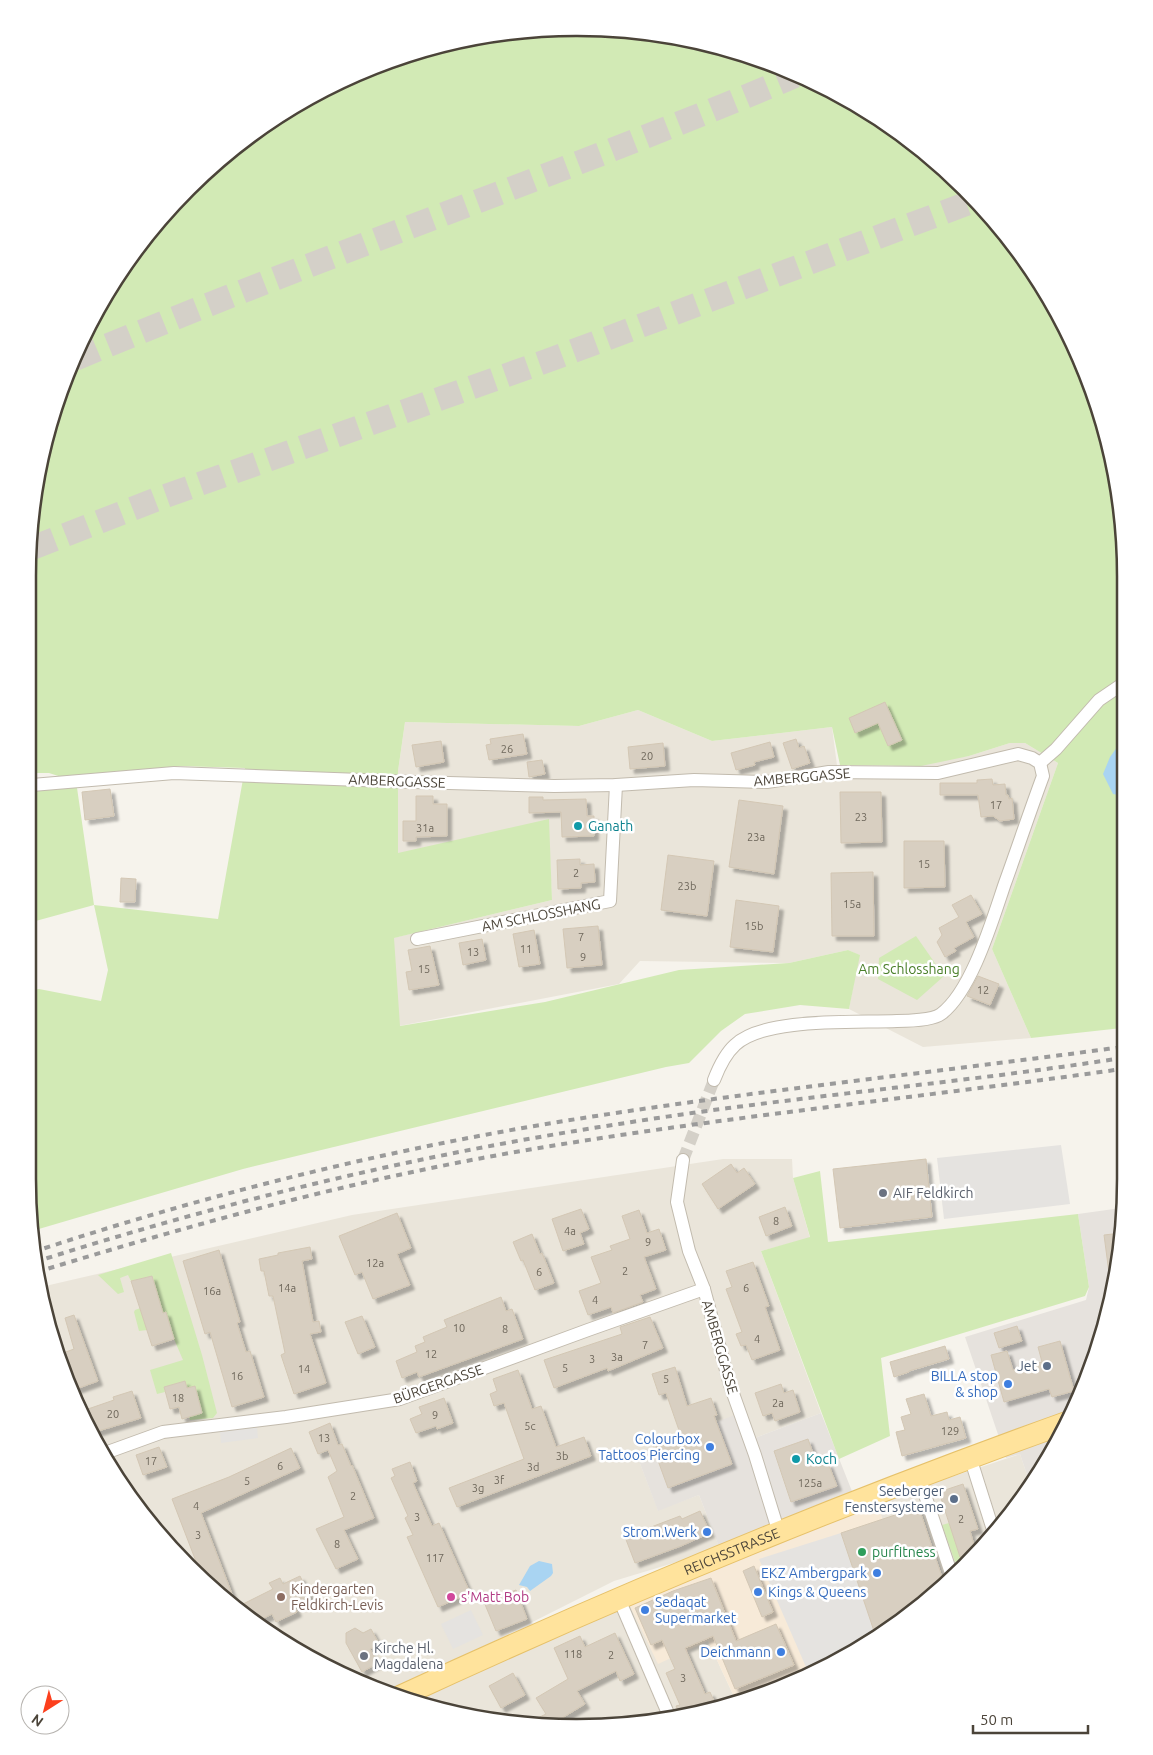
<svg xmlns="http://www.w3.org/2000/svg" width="1153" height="1755" viewBox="0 0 1153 1755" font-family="Ubuntu,sans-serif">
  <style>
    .residential { fill: #eae5da }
    .commercial { fill: #f7ead8 }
    .industrial { fill: #e6e2dd }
    .green { fill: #d2eab5; fill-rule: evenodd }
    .parking { fill: #e5e3e0 }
    .water { fill: #a9d4f2 }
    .building { fill: #d8cfc1; stroke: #d3c7b4; filter: url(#shadow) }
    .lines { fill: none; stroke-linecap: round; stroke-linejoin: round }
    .minor-tunnel { stroke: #d4d0c8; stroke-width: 12; stroke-dasharray: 12 6; stroke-linecap: butt }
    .motorway-tunnel { stroke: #d4d0c8; stroke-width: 24; stroke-dasharray: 24 12; stroke-linecap: butt }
    .minor-casing { stroke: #c2bbae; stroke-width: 14 }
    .primary-casing { stroke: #e6c16a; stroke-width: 23 }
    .minor { stroke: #fff; stroke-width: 12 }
    .primary { stroke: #ffe39c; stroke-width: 21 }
    .rail { stroke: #9a9a9a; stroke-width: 4; stroke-dasharray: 6 6; stroke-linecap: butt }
    .culture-dot { fill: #0f9aa8; stroke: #fff; stroke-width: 2 }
    .worship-dot { fill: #6b7280; stroke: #fff; stroke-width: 2 }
    .service-dot { fill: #5c6f8a; stroke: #fff; stroke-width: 2 }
    .shop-dot { fill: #3f7fe0; stroke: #fff; stroke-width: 2 }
    .leisure-dot { fill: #2e9e5b; stroke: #fff; stroke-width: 2 }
    .education-dot { fill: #8d6e63; stroke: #fff; stroke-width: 2 }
    .hotel-dot { fill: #d1479c; stroke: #fff; stroke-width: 2 }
    .labels { text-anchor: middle; stroke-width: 5; stroke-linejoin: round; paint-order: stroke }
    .number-label { font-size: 11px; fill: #6e675b }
    .street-label { font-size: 14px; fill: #4b4439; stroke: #fff }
    .culture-label { font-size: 14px; fill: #0d838f; stroke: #fff; text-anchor: start }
    .park-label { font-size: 14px; fill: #4a7f2a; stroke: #fff }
    .worship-label { font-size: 14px; fill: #5b616d; stroke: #fff; text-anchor: start }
    .service-label { font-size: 14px; fill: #4e5e75; stroke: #fff; text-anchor: end }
    .shop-label { font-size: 14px; fill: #366cbe; stroke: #fff; text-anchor: end }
    .leisure-label { font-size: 14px; fill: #27864d; stroke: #fff; text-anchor: start }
    .education-label { font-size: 14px; fill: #785e54; stroke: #fff; text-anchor: start }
    .hotel-label { font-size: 14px; fill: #b23c85; stroke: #fff; text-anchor: start }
    .rim { fill: none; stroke: #4b4439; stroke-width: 2.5 }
  </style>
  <defs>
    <filter id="shadow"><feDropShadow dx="4.5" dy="4.5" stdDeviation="1" flood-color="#0004"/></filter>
  </defs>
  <rect width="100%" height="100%" fill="#f6f3ec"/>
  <!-- residential -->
  <g class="residential">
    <polygon points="638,710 712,741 832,727 838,773 969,756 1010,743 1025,743 1058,763 992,949 1031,1038 923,1047 849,1009 859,955 848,950 789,963 640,961 619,984 399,1026 393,938 552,900 548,820 398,854 398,771 405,722 579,726"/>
    <polygon points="723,1159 792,1159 793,1178 810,1238 761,1251 821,1413 755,1438 636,1453 658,1510 699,1495 720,1549 614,1581 391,1693 367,1686 242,1614 164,1541 120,1484 57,1355 41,1287 352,1215"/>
    <polygon points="1020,1454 1029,1481 989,1541 916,1609 876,1502"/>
    <polygon points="628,1602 708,1641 737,1703 684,1717 540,1726 469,1717 408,1698"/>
  </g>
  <!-- commercial -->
  <polygon class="commercial" points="876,1502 916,1609 911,1614 851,1654 788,1682 787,1681 746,1700 737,1703 708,1641 658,1664 628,1602"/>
  <!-- industrial -->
  <g class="industrial">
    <polygon points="1121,1208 1121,1250 1096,1355 1069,1421 1029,1481 1020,1454 1006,1458 965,1337 1086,1300 1089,1287 1078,1214"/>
    <polygon points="745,1411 755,1438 821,1413 859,1509 726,1565 699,1495 658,1511 636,1453"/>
  </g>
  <!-- green -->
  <g class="green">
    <path d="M541,29L648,32L753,57L851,101L939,164L1012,243L1069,334L1107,435L1124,541L1122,1028L1031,1038L992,949L1058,763L1025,743H1010L969,756L921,766L840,765L832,727L712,741L638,710L579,726L405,722L398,771V853L549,819L552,900L394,938L400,1026L545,1002L679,970L789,963L848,950L860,955L849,1009L800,1005L745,1014L721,1031L689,1063L666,1067L243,1169L32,1231V990L39,989L101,1001L108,970L94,905L32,922V789L74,781L49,773H32V505L46,434L84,334L164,214L243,141L334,84L435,46ZM180,766L245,768L218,919L94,905L76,781Z"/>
    <polygon points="916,936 944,976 917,1000 878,979 879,958"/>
    <polygon points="820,1171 828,1242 1078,1214 1089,1287 1085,1296 881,1358 890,1436 839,1459 761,1251 810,1237 793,1178"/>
    <polygon points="171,1253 202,1355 217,1413 213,1418 190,1420 189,1417 202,1413 195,1386 187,1388 185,1381 164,1387 165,1392 157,1394 150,1370 183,1360 174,1339 166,1313 147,1330 139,1331 134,1312 135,1310 146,1306 158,1295 152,1276 131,1281 128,1275 120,1278 124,1292 118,1294 98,1275"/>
    <polygon points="949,1523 960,1557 964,1559 955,1562 942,1525"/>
  </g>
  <!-- parking -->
  <g class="parking">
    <polygon points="1061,1145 1070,1204 944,1219 937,1158"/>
    <polygon points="257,1427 258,1438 221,1443 220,1432"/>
    <polygon points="841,1533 876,1637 861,1643 862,1647 851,1654 793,1680 790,1675 806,1667 759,1559"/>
    <polygon points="471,1610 483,1635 453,1649 441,1624"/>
  </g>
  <!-- water -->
  <g class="water">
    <polygon points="1123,739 1123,796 1113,794 1103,774 1110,757"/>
    <polygon points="539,1561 552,1564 553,1573 551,1576 530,1591 527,1587 519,1585 530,1566"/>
  </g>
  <!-- building -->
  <g class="building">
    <polygon points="885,702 902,740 888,746 878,723 855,733 849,718"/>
    <polygon points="523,734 527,754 489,760 486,745 491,744 490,739"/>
    <polygon points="796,739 799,748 804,746 810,763 792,769 783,743"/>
    <polygon points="441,741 444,762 416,767 412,745"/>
    <polygon points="770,742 774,757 754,762 755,765 736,770 731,753"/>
    <polygon points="663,743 665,766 630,769 628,747"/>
    <polygon points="542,760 545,774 529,777 527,762"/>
    <polygon points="992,779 993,785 1005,784 1006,795 1008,795 1009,799 1012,798 1014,819 1000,821 993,816 981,817 978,795 940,795 940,783 977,783 977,780"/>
    <polygon points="110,789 114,816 85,820 82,792"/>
    <polygon points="840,792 881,792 882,842 841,843"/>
    <polygon points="416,796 433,796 433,804 447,804 447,836 416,837 416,841 403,841 403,821 416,821"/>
    <polygon points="529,797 543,797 543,800 586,799 587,816 594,816 594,836 562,837 561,812 529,813"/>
    <polygon points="739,800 783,806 774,874 729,867"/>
    <polygon points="904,841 944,841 945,887 904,888"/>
    <polygon points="668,855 714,861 707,916 661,910"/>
    <polygon points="580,859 580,865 594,864 595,882 581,883 581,888 558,889 557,860"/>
    <polygon points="873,872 874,936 832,936 831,873"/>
    <polygon points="121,878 136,879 135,902 120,902"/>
    <polygon points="971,895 982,914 966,922 974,937 954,948 956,951 945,957 937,942 942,935 939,928 959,917 952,905"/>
    <polygon points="736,900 779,906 773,952 730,947"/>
    <polygon points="598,926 602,965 567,968 563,929"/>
    <polygon points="534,930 540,964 519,967 513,934"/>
    <polygon points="482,939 486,960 463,965 459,943"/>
    <polygon points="430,946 439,985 409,990 406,972 412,971 408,950"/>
    <polygon points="978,976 999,984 990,1005 967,996"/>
    <polygon points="926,1159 932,1217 840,1228 833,1169"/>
    <polygon points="731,1164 737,1173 744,1168 755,1184 718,1209 702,1184"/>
    <polygon points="785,1207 792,1226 766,1236 759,1217"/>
    <polygon points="581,1209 589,1229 580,1233 584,1244 563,1251 552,1219"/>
    <polygon points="639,1210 647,1233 659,1229 666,1250 644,1257 656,1289 640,1295 643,1302 613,1313 611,1307 588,1315 579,1291 601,1283 591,1257 612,1250 610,1246 630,1239 622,1216"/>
    <polygon points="397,1213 411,1248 397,1254 410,1285 373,1299 362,1272 355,1275 339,1236"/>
    <polygon points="1121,1233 1121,1250 1112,1288 1111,1288 1104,1235"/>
    <polygon points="532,1234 540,1254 542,1253 554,1283 535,1290 523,1260 521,1261 513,1242"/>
    <polygon points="310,1247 312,1259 302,1261 313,1322 319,1321 321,1332 310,1334 326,1383 294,1394 281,1355 285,1353 273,1296 269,1296 264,1271 261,1271 259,1259 278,1255 278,1253"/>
    <polygon points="219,1250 240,1322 237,1323 246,1352 250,1351 264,1397 232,1407 210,1332 205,1334 183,1261"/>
    <polygon points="753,1262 769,1306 765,1307 780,1350 752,1360 746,1345 741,1346 736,1334 742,1332 726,1289 732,1287 726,1271"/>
    <polygon points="152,1276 163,1313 166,1312 174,1339 152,1346 131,1281"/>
    <polygon points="501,1297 506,1311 512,1309 523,1339 419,1377 417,1372 402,1378 396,1361 417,1352 415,1346 425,1342 423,1337 447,1327 444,1320"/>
    <polygon points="74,1315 98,1381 76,1389 63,1353 74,1349 65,1318"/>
    <polygon points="362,1316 375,1347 358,1354 345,1322"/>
    <polygon points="650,1317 663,1348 608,1371 607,1368 554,1388 544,1360 622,1334 620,1327"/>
    <polygon points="1017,1326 1022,1341 999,1348 994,1333"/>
    <polygon points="1060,1341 1074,1391 1052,1397 1049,1389 1004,1402 991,1355 1007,1351 1013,1370 1042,1362 1038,1347"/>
    <polygon points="945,1346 949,1359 909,1371 909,1372 894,1377 890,1362"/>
    <polygon points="675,1367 687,1406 711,1398 717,1415 714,1416 732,1464 668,1488 653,1447 681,1436 666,1393 659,1395 652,1374"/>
    <polygon points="518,1370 532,1409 541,1406 556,1447 584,1437 591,1456 457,1507 449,1488 524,1459 504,1403 494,1406 490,1394 497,1391 493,1379"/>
    <polygon points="185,1381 187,1388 195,1386 202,1413 182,1419 179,1407 170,1409 164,1387"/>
    <polygon points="781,1384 784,1393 793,1390 800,1412 775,1421 772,1413 763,1416 755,1393"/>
    <polygon points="132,1391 141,1418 95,1432 85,1410 114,1400 113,1397"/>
    <polygon points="924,1394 931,1416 947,1412 949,1420 960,1417 966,1438 902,1456 896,1432 905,1430 901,1417 911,1414 906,1399"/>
    <polygon points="444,1398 453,1423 437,1429 436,1426 416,1433 410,1419 422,1414 419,1407"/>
    <polygon points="330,1423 338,1445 342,1444 351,1466 352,1465 374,1518 344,1530 358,1559 336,1569 316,1529 344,1517 328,1477 337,1471 328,1450 318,1454 309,1432"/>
    <polygon points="808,1439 818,1467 828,1463 837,1486 791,1502 774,1451"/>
    <polygon points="159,1447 167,1467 143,1475 136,1455"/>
    <polygon points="291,1448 300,1468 201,1513 237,1607 273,1589 269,1583 280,1578 283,1584 300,1576 310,1596 293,1604 297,1612 276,1622 272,1614 256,1622 242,1614 202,1577 172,1499 229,1477"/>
    <polygon points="410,1462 417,1481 413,1483 432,1526 439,1523 470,1593 438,1607 407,1537 413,1535 405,1518 408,1516 391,1478 395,1476 392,1469"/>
    <polygon points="963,1484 978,1529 970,1531 976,1552 965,1563 963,1556 960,1557 939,1492"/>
    <polygon points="917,1502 944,1583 911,1614 876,1637 841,1533 901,1513 899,1508"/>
    <polygon points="700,1511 710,1533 681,1546 635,1563 625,1537 680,1516 682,1519"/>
    <polygon points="754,1566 773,1612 762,1617 743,1571"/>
    <polygon points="711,1578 736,1641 776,1624 794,1665 735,1689 713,1636 685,1648 705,1694 710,1692 717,1708 681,1717 676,1706 680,1705 666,1673 675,1669 662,1640 651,1645 635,1608 673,1591"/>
    <polygon points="516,1590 527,1619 496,1631 484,1602"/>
    <polygon points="355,1628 363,1633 371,1629 379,1644 370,1649 378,1663 362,1672 346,1643 346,1633"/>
    <polygon points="615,1633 634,1674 620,1681 616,1671 577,1691 585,1704 549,1726 525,1724 546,1714 536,1698 568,1679 554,1648 580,1636 585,1647"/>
    <polygon points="513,1673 525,1695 501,1708 489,1686"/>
  </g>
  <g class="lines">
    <!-- minor-tunnel -->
    <polyline class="minor-tunnel" points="683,1160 714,1080"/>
    <!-- motorway-tunnel -->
    <g class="motorway-tunnel">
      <path d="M75,359C313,259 557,176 795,76"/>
      <polyline points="32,548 160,498 552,359 974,201"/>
    </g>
    <defs>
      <g id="minor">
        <polyline points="1040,763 1056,749 1099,700 1124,683"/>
        <path d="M32,785L174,773L414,782L554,786L616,785L694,780L767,782L829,772L938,773L1018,754L1032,758L1040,763L1043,776C1030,811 1018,847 1005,883C993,918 972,991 941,1014C933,1020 908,1021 897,1021C857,1023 764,1017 735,1045C725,1054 719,1067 714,1080"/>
        <polyline points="417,939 610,901 616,785"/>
        <polyline points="683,1160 677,1202 689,1251 704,1289 730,1385 755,1455 779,1533"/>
        <polyline points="105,1453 163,1432 286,1417 400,1399 588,1330 704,1289"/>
        <polyline points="970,1457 994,1533"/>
        <polyline points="919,1477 952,1576"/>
        <polyline points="619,1599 670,1718"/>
      </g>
      <g id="primary">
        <path id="s1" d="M401,1696C619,1595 842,1503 1068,1422"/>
      </g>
    </defs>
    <!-- minor casing -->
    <use href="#minor" class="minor-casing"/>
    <!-- primary casing -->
    <use href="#primary" class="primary-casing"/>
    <!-- minor -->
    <use href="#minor" class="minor"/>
    <!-- primary -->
    <use href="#primary" class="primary"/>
    <!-- rail -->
    <g class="rail">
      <path d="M33,1252C202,1196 377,1152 552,1123C741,1092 932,1073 1122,1047"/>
      <path d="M35,1262C226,1201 421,1154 619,1124C786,1097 955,1084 1122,1058"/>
      <path d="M37,1272C200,1222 365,1177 533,1149C728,1116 926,1097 1122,1069"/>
    </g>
  </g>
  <!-- markers -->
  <g class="culture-dot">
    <circle cx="578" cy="826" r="5"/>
    <circle cx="796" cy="1459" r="5"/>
  </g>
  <g class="worship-dot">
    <circle cx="883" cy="1193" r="5"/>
    <circle cx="364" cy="1656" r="5"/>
  </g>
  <g class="service-dot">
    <circle cx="1047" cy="1366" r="5"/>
    <circle cx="954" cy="1499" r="5"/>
  </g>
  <g class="shop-dot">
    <circle cx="1008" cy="1384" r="5"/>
    <circle cx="710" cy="1447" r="5"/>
    <circle cx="707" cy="1532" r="5"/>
    <circle cx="877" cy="1573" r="5"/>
    <circle cx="758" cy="1592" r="5"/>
    <circle cx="645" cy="1610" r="5"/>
    <circle cx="781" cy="1652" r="5"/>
  </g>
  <circle class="leisure-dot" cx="862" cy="1552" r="5"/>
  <circle class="education-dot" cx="281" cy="1597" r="5"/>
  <circle class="hotel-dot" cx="451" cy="1597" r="5"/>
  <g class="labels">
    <!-- number labels -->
    <g class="number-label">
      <text x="507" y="753">26</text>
      <text x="647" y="760">20</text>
      <text x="996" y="809">17</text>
      <text x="861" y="821">23</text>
      <text x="425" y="832">31a</text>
      <text x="756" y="841">23a</text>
      <text x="924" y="868">15</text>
      <text x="576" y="877">2</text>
      <text x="687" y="890">23b</text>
      <text x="852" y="908">15a</text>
      <text x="754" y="930">15b</text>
      <text x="581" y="941">7</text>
      <text x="526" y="953">11</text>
      <text x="473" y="956">13</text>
      <text x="583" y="961">9</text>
      <text x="424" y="973">15</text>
      <text x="983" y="994">12</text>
      <text x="776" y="1225">8</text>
      <text x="570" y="1235">4a</text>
      <text x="648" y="1246">9</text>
      <text x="375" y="1267">12a</text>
      <text x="625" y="1275">2</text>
      <text x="539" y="1276">6</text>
      <text x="287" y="1292">14a</text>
      <text x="746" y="1292">6</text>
      <text x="212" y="1295">16a</text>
      <text x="595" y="1304">4</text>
      <text x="459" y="1332">10</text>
      <text x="505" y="1333">8</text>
      <text x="757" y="1343">4</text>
      <text x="645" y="1349">7</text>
      <text x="431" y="1358">12</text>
      <text x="617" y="1361">3a</text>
      <text x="592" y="1363">3</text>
      <text x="565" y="1372">5</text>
      <text x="304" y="1373">14</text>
      <text x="237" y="1380">16</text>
      <text x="666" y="1383">5</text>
      <text x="178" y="1402">18</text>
      <text x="778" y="1407">2a</text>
      <text x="113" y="1418">20</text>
      <text x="435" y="1419">9</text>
      <text x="530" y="1430">5c</text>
      <text x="950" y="1435">129</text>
      <text x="324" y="1442">13</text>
      <text x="562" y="1460">3b</text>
      <text x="151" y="1465">17</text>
      <text x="280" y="1470">6</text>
      <text x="533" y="1471">3d</text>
      <text x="499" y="1484">3f</text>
      <text x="247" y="1485">5</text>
      <text x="810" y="1487">125a</text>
      <text x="478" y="1492">3g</text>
      <text x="353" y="1500">2</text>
      <text x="196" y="1510">4</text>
      <text x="417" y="1521">3</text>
      <text x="961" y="1523">2</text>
      <text x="198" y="1539">3</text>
      <text x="337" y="1548">8</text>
      <text x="435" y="1562">117</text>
      <text x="573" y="1658">118</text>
      <text x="611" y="1659">2</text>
      <text x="683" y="1682">3</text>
    </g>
    <!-- street labels -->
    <g class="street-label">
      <text transform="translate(802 777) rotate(-5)" y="5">AMBERGGASSE</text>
      <text transform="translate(397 781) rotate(2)" y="5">AMBERGGASSE</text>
      <text transform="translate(541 915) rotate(-11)" y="5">AM SCHLOSSHANG</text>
      <text transform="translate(720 1347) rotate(74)" y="5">AMBERGGASSE</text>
      <text transform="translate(438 1384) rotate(-19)" y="5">BÜRGERGASSE</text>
      <text dy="5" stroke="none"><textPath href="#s1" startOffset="361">REICHSSTRASSE</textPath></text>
    </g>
    <!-- culture labels -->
    <g class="culture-label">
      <text x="588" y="831">Ganath</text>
      <text x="806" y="1464">Koch</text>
    </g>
    <!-- park labels -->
    <g class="park-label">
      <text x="909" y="974">Am Schlosshang</text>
    </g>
    <!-- worship labels -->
    <g class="worship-label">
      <text x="893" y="1198">AIF Feldkirch</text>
      <text x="374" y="1653">Kirche Hl.<tspan x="374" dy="16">Magdalena</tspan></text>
    </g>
    <!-- service labels -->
    <g class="service-label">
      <text x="1037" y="1371">Jet</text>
      <text x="944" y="1496">Seeberger<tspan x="944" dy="16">Fenstersysteme</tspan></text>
    </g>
    <!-- shop labels -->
    <g class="shop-label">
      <text x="998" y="1381">BILLA stop<tspan x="998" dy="16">&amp; shop</tspan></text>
      <text x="700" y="1444">Colourbox<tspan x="700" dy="16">Tattoos Piercing</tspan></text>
      <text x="697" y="1537">Strom.Werk</text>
      <text x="867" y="1578">EKZ Ambergpark</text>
      <text x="768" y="1597" text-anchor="start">Kings &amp; Queens</text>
      <text x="655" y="1607" text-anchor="start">Sedaqat<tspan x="655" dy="16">Supermarket</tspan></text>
      <text x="771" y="1657">Deichmann</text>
    </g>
    <!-- leisure labels -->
    <g class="leisure-label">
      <text x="872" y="1557">purfitness</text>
    </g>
    <!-- education labels -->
    <g class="education-label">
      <text x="291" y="1594">Kindergarten<tspan x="291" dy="16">Feldkirch-Levis</tspan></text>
    </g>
    <!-- hotel labels -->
    <g class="hotel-label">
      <text x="461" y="1602">s'Matt Bob</text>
    </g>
  </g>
  <!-- crop -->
  <path d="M0 0H1153V1755H0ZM576 36H577A540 540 0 0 1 1117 576V1179A540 540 0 0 1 577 1719H576A540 540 0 0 1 36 1179V576A540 540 0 0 1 576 36Z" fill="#fff" fill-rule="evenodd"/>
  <path class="rim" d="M576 36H577A540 540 0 0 1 1117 576V1179A540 540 0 0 1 577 1719H576A540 540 0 0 1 36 1179V576A540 540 0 0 1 576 36Z"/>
  <!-- north arrow -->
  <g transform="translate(45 1710) rotate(216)"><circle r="24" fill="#ffffff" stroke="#b7b4b0"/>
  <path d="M0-4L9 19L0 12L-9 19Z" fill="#fc3f1d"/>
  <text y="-8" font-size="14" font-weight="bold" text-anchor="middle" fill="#4b4439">N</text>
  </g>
  <!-- scale -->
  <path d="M973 1725v8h115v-8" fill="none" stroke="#4b4439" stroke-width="2.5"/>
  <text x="980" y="1725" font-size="15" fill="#4b4439" stroke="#ffffff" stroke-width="4" paint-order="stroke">50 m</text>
</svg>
